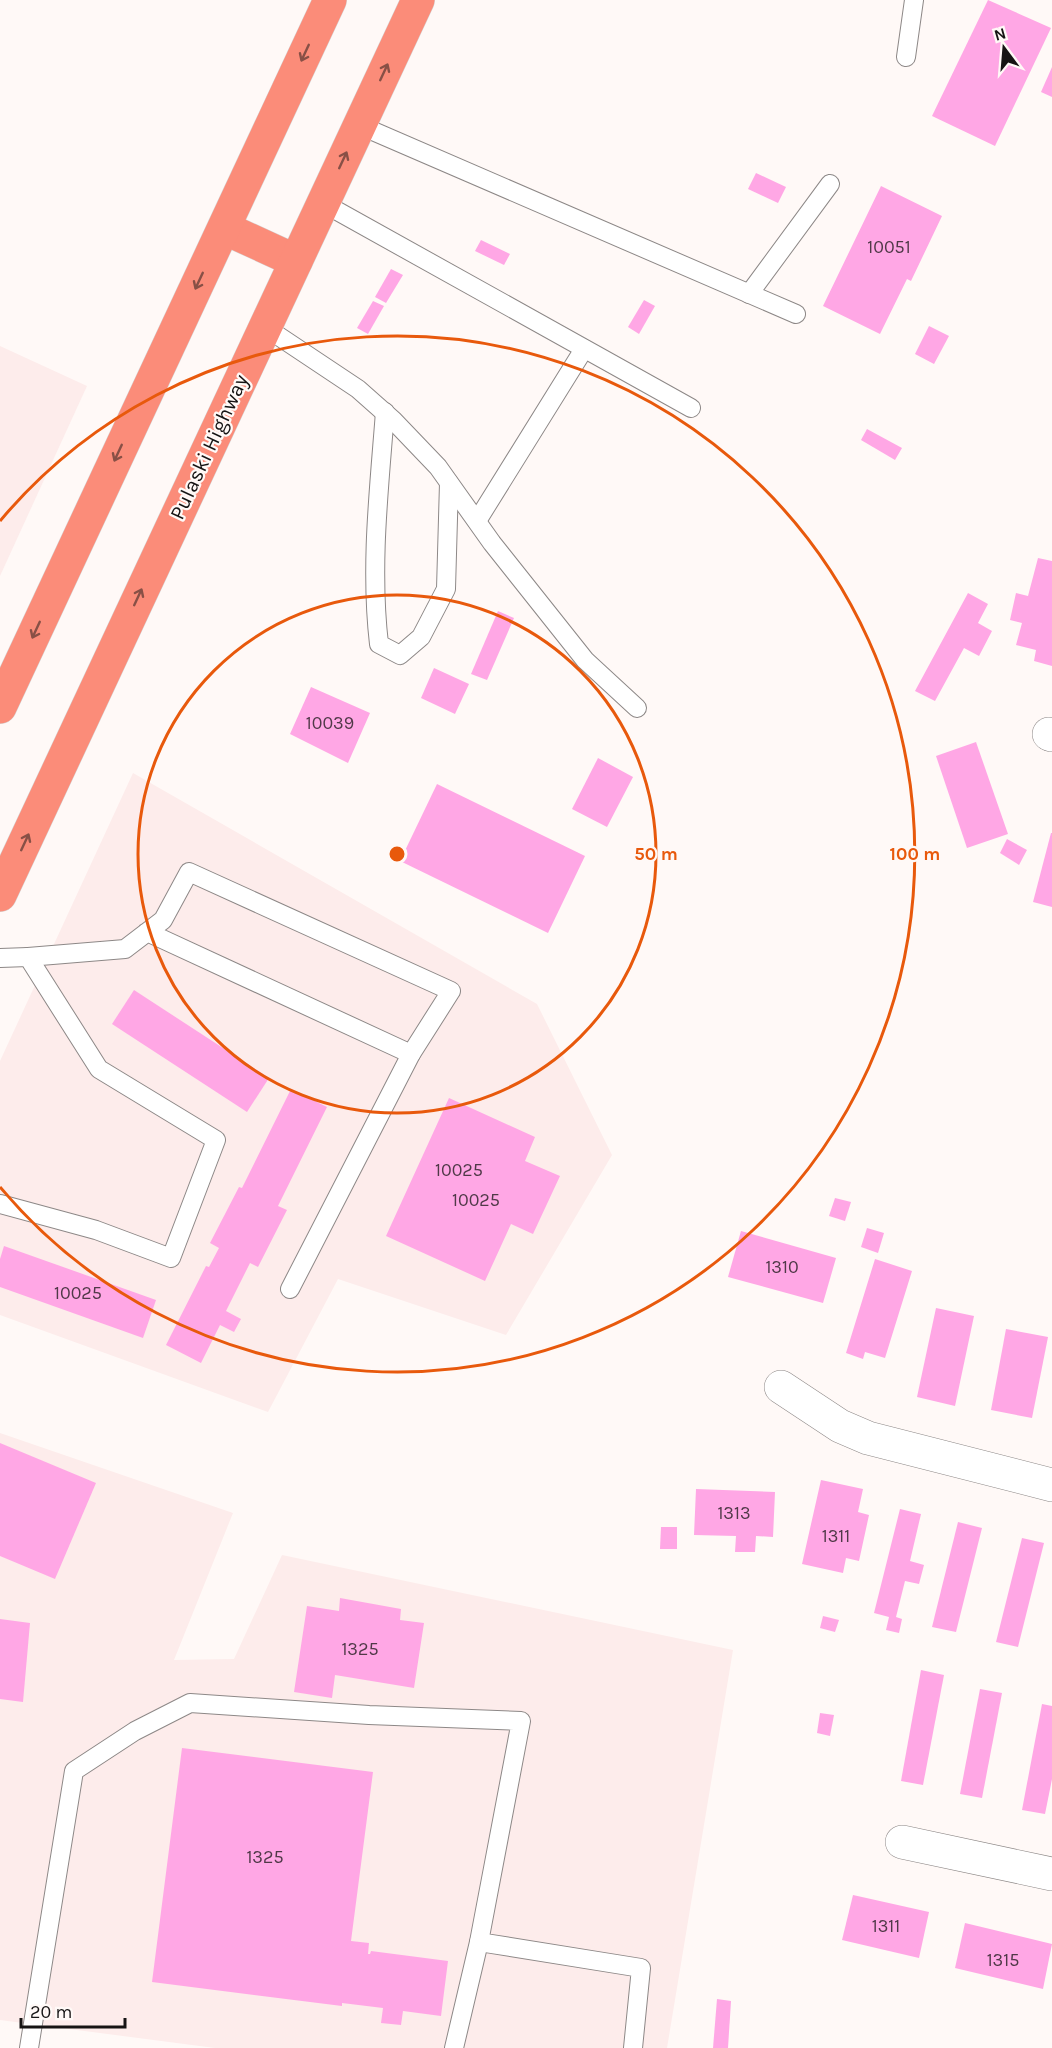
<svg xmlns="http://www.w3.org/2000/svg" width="1052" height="2048" viewBox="0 0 1052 2048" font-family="Karla,sans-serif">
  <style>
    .commercial { fill: #fdeceb }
    .building { fill: #ffa7e5 }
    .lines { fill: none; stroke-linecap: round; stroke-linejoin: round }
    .lane-casing { stroke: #8d8887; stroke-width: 20 }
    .street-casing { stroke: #8d8887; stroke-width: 34 }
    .highway-casing { stroke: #d5d5d5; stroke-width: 34 }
    .lane { stroke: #fff; stroke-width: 18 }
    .street { stroke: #fff; stroke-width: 33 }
    .highway { stroke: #fb8c79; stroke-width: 33 }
    .oneway { stroke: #885046 }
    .ring { fill: none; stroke: #e8590c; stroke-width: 3 }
    .labels { text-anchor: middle; stroke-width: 4.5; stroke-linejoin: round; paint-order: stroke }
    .number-label { font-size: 18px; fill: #503948 }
    .street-label { font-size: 21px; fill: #161414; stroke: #fff9f7 }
    .centre { fill: #e8590c; stroke: #fff9f7; stroke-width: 3 }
    .ring-label { font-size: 18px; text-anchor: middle; font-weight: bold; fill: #e8590c; stroke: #fff9f7; stroke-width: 4.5; stroke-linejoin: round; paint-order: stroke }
  </style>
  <rect width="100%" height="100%" fill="#fff9f7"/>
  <!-- commercial -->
  <g class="commercial">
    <polygon points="0,346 87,386 0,576"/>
    <polygon points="133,773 537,1004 612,1155 506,1335 338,1279 268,1412 0,1315 0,1061"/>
    <polygon points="0,1433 233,1513 174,1660 234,1659 282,1555 733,1650 667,2048 215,2048 0,2020"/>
  </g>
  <!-- building -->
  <g class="building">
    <polygon points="988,0 1051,28 995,146 932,116"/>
    <polygon points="1052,67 1052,97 1041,92"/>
    <polygon points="756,173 786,187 778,203 748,189"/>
    <polygon points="881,186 942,216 911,281 907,279 880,334 823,306"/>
    <polygon points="481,240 510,254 504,265 475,251"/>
    <polygon points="391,269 403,275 386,303 375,297"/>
    <polygon points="644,300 655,306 639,334 628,327"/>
    <polygon points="373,301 384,306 368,334 357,328"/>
    <polygon points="929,326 949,336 934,364 915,354"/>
    <polygon points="867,429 902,448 895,460 861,440"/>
    <polygon points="1038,558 1052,561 1052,666 1034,661 1036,650 1016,645 1022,623 1010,620 1016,593 1028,596"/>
    <polygon points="968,593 988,604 978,623 992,631 979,656 964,648 935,701 915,691"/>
    <polygon points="498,611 514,618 487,680 471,674"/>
    <polygon points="434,668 469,684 455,714 421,698"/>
    <polygon points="311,687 370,713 348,763 290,734"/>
    <polygon points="976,742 1008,834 967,848 936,756"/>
    <polygon points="598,758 633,777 607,827 572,809"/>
    <polygon points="437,784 585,856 548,933 400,861"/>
    <polygon points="1051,833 1052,833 1052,907 1033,902"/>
    <polygon points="1007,839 1027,850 1019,865 1000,853"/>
    <polygon points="134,990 269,1078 247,1112 112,1024"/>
    <polygon points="291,1089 327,1107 278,1206 287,1210 258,1267 250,1263 226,1311 241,1319 234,1332 220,1325 201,1363 166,1345 206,1266 209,1267 219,1248 210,1243 239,1187 242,1188"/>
    <polygon points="449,1098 535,1137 525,1161 560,1176 533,1234 511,1224 485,1281 386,1236"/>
    <polygon points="835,1198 851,1202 845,1221 829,1216"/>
    <polygon points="867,1228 884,1233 878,1253 861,1247"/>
    <polygon points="741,1231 836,1258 823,1303 728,1277"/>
    <polygon points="4,1246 156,1300 143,1338 0,1287 0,1259"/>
    <polygon points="875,1259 912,1271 885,1358 865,1352 863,1359 846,1353"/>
    <polygon points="936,1308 974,1316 955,1406 917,1397"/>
    <polygon points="1006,1329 1048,1337 1032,1418 991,1410"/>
    <polygon points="0,1443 96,1483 55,1579 0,1556"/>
    <polygon points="821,1480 863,1489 858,1512 869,1515 859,1561 846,1558 843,1573 802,1564"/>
    <polygon points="696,1489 775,1492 773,1537 756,1536 755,1552 735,1552 736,1536 694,1535"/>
    <polygon points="900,1509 921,1514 910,1561 924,1565 919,1584 905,1581 896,1617 902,1619 899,1633 886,1630 889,1617 874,1613"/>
    <polygon points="958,1522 982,1528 956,1632 932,1627"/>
    <polygon points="661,1527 677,1527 677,1549 660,1549"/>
    <polygon points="1022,1538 1044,1543 1018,1647 996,1642"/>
    <polygon points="340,1598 401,1609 400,1620 424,1623 414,1688 335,1675 332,1698 294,1692 307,1606 339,1611"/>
    <polygon points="823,1616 839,1620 835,1632 820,1628"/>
    <polygon points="0,1619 30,1623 23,1702 0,1699"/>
    <polygon points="921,1670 944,1675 923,1785 901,1781"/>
    <polygon points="980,1689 1002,1693 982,1798 960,1794"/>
    <polygon points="1042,1704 1052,1706 1052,1779 1045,1814 1022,1810"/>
    <polygon points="820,1713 834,1715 830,1736 817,1733"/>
    <polygon points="182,1748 373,1772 351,1941 369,1943 368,1954 370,1954 371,1951 448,1961 441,2016 403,2011 401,2025 381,2023 383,2008 342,2003 342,2006 152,1982"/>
    <polygon points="853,1895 929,1912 919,1958 842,1940"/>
    <polygon points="965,1923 1052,1944 1043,1989 955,1968"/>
    <polygon points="717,1999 731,2001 728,2048 713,2048"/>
  </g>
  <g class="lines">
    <defs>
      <g id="lane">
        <polyline points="906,57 914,0"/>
        <polyline points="359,125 796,314"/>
        <polyline points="323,203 691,408"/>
        <polyline points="749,294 830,184"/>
        <polyline points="265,327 358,389 393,420 438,467 492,543 585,660 637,708"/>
        <path d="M385,412C379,490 370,567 379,644L400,655L421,637L446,589L449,483"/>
        <polyline points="477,521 584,349"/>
        <polyline points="28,957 125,949 163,920 189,872 451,991 411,1054 147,932"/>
        <polyline points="0,958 28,957 99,1069 216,1140 171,1258 96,1230 0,1204"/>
        <polyline points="290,1289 411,1054"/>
        <polyline points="29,2048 74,1771 135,1731 190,1703 369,1715 521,1721 479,1942 641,1968 633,2048"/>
        <polyline points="454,2048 479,1942"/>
      </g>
      <g id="street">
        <polyline points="1049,734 1052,735"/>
        <polyline points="781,1387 840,1426 868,1438 1052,1485"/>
        <polyline points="902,1842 1052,1874"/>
      </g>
      <g id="highway">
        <polyline points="224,228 296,261"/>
        <polyline points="0,707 330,0"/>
        <polyline points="0,895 418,0"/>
      </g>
    </defs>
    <!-- lane casing -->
    <use href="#lane" class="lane-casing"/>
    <!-- street casing -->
    <use href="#street" class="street-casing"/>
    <!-- highway casing -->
    <use href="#highway" class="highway-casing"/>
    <!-- lane -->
    <use href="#lane" class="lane"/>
    <!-- street -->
    <use href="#street" class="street"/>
    <!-- highway -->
    <use href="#highway" class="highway"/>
  </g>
  <!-- one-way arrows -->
  <defs><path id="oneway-shaft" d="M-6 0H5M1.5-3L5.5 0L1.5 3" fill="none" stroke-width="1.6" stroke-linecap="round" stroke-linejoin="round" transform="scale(1.5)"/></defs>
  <g class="oneway">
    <use href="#oneway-shaft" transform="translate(305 53) rotate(115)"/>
    <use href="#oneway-shaft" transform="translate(384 72) rotate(-65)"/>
    <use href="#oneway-shaft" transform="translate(343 160) rotate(-65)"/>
    <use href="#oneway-shaft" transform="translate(199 281) rotate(115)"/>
    <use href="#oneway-shaft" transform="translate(118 453) rotate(115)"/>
    <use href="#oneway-shaft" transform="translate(138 597) rotate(-65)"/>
    <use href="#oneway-shaft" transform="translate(36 630) rotate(115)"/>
    <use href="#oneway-shaft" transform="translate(25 842) rotate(-65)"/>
  </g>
  <!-- distance rings -->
  <g class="ring">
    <circle cx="397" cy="854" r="259"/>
    <path d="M0 521A518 518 0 1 1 0 1187"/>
  </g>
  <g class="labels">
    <!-- number labels -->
    <g class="number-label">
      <text x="889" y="253">10051</text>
      <text x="330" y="729">10039</text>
      <text x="459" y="1176">10025</text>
      <text x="476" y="1206">10025</text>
      <text x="782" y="1273">1310</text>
      <text x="78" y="1299">10025</text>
      <text x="734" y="1519">1313</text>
      <text x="836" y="1542">1311</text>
      <text x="360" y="1655">1325</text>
      <text x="265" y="1863">1325</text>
      <text x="886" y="1932">1311</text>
      <text x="1003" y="1966">1315</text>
    </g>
    <!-- street labels -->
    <g class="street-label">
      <text transform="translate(209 447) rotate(-65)" y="7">Pulaski Highway</text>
    </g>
  </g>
  <circle cx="397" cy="854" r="9" class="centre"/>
  <g class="ring-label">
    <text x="656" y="860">50 m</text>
    <text x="915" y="860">100 m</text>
  </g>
  <!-- north arrow -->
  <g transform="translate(1004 48) rotate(344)" stroke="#fff9f7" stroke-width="4.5" paint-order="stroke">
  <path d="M0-4.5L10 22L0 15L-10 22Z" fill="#161414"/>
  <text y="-9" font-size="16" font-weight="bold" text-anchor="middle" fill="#161414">N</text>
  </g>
  <!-- scale -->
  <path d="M21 2018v9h104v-9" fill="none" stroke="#161414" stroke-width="3"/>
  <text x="30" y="2018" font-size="18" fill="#161414" stroke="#fff9f7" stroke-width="4.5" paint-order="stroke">20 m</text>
</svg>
